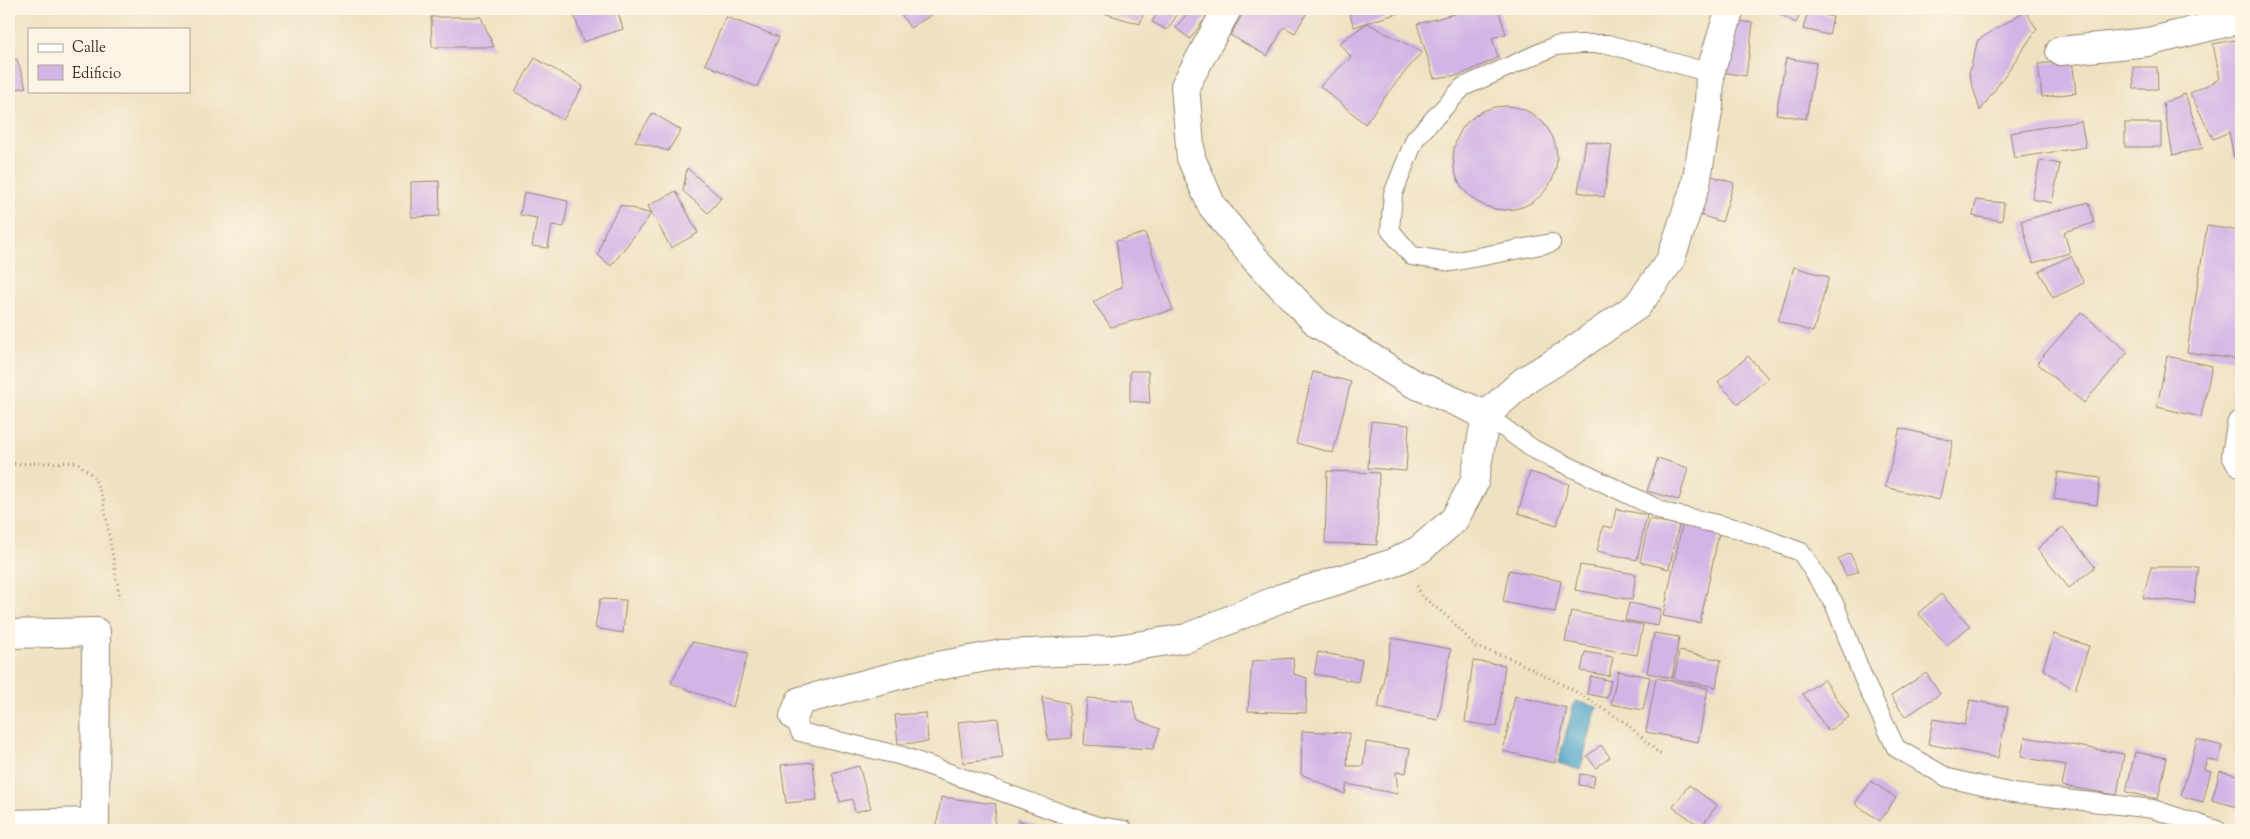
<svg xmlns="http://www.w3.org/2000/svg" width="2250" height="839" viewBox="0 0 2250 839" font-family="'Sorts Mill Goudy',serif">
  <style>
    .water { fill: #4fa4cb; stroke: #456774 }
    .building { fill: #d3b4e6 }
    .lines { fill: none; stroke-linecap: round; stroke-linejoin: round }
    .service-casing { stroke: #958670; stroke-width: 20 }
    .minor-casing { stroke: #958670; stroke-width: 30 }
    .path { stroke: #958670; stroke-width: 3; stroke-dasharray: 1 4; stroke-linecap: butt }
    .service { stroke: #fff; stroke-width: 18 }
    .minor { stroke: #fff; stroke-width: 28 }
  </style>
  <rect width="100%" height="100%" fill="#fcf5e5"/>
  <filter id="ink" filterUnits="userSpaceOnUse"><feTurbulence type="fractalNoise" baseFrequency=".02" numOctaves="2"/><feDisplacementMap in="SourceGraphic" scale="10" xChannelSelector="R" yChannelSelector="G"/><feConvolveMatrix kernelMatrix="1 2 1 2 8 2 1 2 1" color-interpolation-filters="sRGB"/></filter>
  <filter id="wash" filterUnits="userSpaceOnUse"><feTurbulence type="fractalNoise" baseFrequency=".0096" numOctaves="4" result="noise"/><feDisplacementMap in="SourceGraphic" scale="20" xChannelSelector="R" yChannelSelector="G"/><feGaussianBlur stdDeviation="1.12" result="paint"/><feColorMatrix in="noise" values="0 0 0 0 0 0 0 0 0 0 0 0 0 0 0 0 0 1.4 0 .05"/><feComposite in="paint" operator="in"/></filter>
  <g filter="url(#wash)">
    <rect width="100%" height="100%" fill="#efe2c2"/>
    <!-- water -->
    <polygon class="water" points="1575,701 1597,707 1580,770 1558,763"/>
    <g id="blocks">
      <!-- building -->
      <g class="building">
        <polygon points="572,9 617,9 623,29 583,42"/>
        <polygon points="898,9 939,9 940,10 910,28"/>
        <polygon points="1090,9 1145,9 1140,24"/>
        <polygon points="1160,9 1181,9 1167,30 1152,22"/>
        <polygon points="1190,9 1196,9 1207,16 1190,39 1176,28"/>
        <polygon points="1246,9 1309,9 1295,33 1284,27 1267,56 1230,35"/>
        <polygon points="1348,9 1411,9 1354,27"/>
        <polygon points="1472,9 1498,9 1506,34 1492,38 1498,58 1460,75 1434,78 1417,24"/>
        <polygon points="1770,9 1803,9 1796,23"/>
        <polygon points="1808,11 1833,17 1829,35 1803,29"/>
        <polygon points="2025,11 2037,29 1980,111 1969,73 1978,40"/>
        <polygon points="431,17 481,17 494,47 432,47"/>
        <polygon points="726,17 779,37 757,87 705,64"/>
        <polygon points="1728,19 1753,23 1746,76 1721,72"/>
        <polygon points="1367,23 1422,52 1393,86 1365,124 1320,86 1351,57 1339,43"/>
        <polygon points="2241,39 2241,157 2234,158 2229,132 2213,139 2190,93 2220,79 2213,44"/>
        <polygon points="535,58 583,86 563,120 515,92"/>
        <polygon points="1786,58 1816,63 1806,119 1776,114"/>
        <polygon points="17,59 26,87 9,91 9,61"/>
        <polygon points="2072,60 2076,93 2042,97 2038,64"/>
        <polygon points="2133,67 2157,67 2158,89 2134,89"/>
        <polygon points="2185,94 2203,148 2173,155 2163,103"/>
        <circle cx="1505" cy="158" r="52"/>
        <polygon points="653,113 681,130 668,151 635,141"/>
        <polygon points="2081,121 2086,147 2014,158 2010,133"/>
        <rect x="2125" y="123" width="36" height="24"/>
        <polygon points="1586,141 1612,145 1604,197 1578,192"/>
        <polygon points="2040,160 2060,164 2052,203 2032,199"/>
        <polygon points="687,168 721,198 708,213 683,191"/>
        <polygon points="1712,176 1734,183 1722,222 1700,215"/>
        <polygon points="439,181 440,216 411,217 411,182"/>
        <polygon points="676,191 698,233 671,248 648,206"/>
        <polygon points="524,192 568,201 564,227 552,225 548,248 532,246 537,218 520,215"/>
        <polygon points="1976,200 2004,203 2002,221 1973,216"/>
        <polygon points="2089,202 2094,223 2064,232 2070,253 2033,263 2021,221"/>
        <polygon points="621,205 651,214 611,266 598,255 605,231"/>
        <polygon points="2207,226 2241,231 2241,360 2187,352"/>
        <polygon points="1145,233 1173,310 1111,327 1093,302 1122,287 1116,241"/>
        <polygon points="2071,256 2084,283 2053,298 2039,271"/>
        <polygon points="1794,267 1829,277 1813,332 1778,321"/>
        <polygon points="2081,312 2128,352 2084,403 2037,363"/>
        <polygon points="1748,356 1768,378 1738,404 1718,382"/>
        <polygon points="2167,356 2212,366 2201,417 2157,407"/>
        <polygon points="1130,371 1148,371 1150,403 1130,401"/>
        <polygon points="1313,372 1351,382 1333,453 1296,443"/>
        <polygon points="1371,421 1409,425 1406,471 1368,468"/>
        <polygon points="1900,428 1953,441 1939,500 1885,487"/>
        <polygon points="1658,458 1688,468 1679,500 1647,491"/>
        <polygon points="1327,471 1379,473 1377,545 1325,543"/>
        <polygon points="1530,472 1569,484 1557,525 1518,513"/>
        <polygon points="2058,472 2100,478 2097,505 2054,499"/>
        <polygon points="1616,509 1647,515 1637,560 1597,551 1603,526 1612,528"/>
        <polygon points="1649,519 1679,525 1669,569 1640,562"/>
        <polygon points="1682,525 1719,533 1700,623 1663,616"/>
        <polygon points="2063,527 2095,567 2069,588 2037,549"/>
        <polygon points="1850,553 1859,571 1846,576 1838,559"/>
        <polygon points="1580,565 1636,574 1632,600 1575,590"/>
        <polygon points="2151,567 2199,567 2194,603 2143,598"/>
        <polygon points="1509,570 1561,581 1555,612 1503,602"/>
        <polygon points="1941,594 1970,626 1947,645 1918,613"/>
        <polygon points="600,599 626,600 623,633 595,628"/>
        <polygon points="1629,603 1661,609 1658,626 1625,620"/>
        <polygon points="1571,611 1643,625 1637,655 1565,642"/>
        <polygon points="1654,633 1679,637 1672,678 1647,673"/>
        <polygon points="2054,634 2089,646 2075,690 2043,669"/>
        <polygon points="1392,638 1451,649 1438,720 1378,708"/>
        <polygon points="692,642 748,653 733,707 671,683"/>
        <polygon points="1679,651 1721,660 1716,687 1674,679"/>
        <polygon points="1318,652 1362,660 1358,682 1314,674"/>
        <polygon points="1585,652 1613,657 1609,676 1581,671"/>
        <polygon points="1293,658 1294,674 1307,678 1306,713 1248,711 1252,661"/>
        <polygon points="1473,661 1505,665 1497,727 1465,722"/>
        <polygon points="1618,671 1650,677 1643,710 1611,704"/>
        <polygon points="1926,673 1940,694 1905,717 1891,696"/>
        <polygon points="1591,676 1611,681 1607,698 1587,694"/>
        <polygon points="1656,678 1708,688 1698,742 1646,732"/>
        <polygon points="1824,679 1849,717 1828,731 1803,694"/>
        <polygon points="1515,696 1567,708 1555,763 1503,751"/>
        <polygon points="1042,697 1068,703 1072,738 1048,740"/>
        <polygon points="1087,698 1132,701 1138,720 1160,729 1153,749 1084,745"/>
        <polygon points="1970,700 2008,707 1998,758 1928,744 1933,719 1965,725"/>
        <polygon points="926,713 928,742 898,744 895,715"/>
        <polygon points="998,718 1003,758 963,763 958,722"/>
        <polygon points="1302,731 1349,733 1347,766 1363,766 1366,742 1410,749 1406,773 1396,772 1398,794 1347,784 1345,794 1301,774"/>
        <polygon points="2025,737 2124,754 2117,795 2062,786 2066,765 2021,757"/>
        <polygon points="2197,739 2222,746 2218,762 2207,759 2204,769 2211,771 2203,802 2181,796"/>
        <polygon points="1601,745 1610,757 1596,768 1587,756"/>
        <polygon points="2135,752 2167,758 2158,799 2126,792"/>
        <polygon points="813,762 817,800 786,803 781,765"/>
        <polygon points="859,766 871,808 855,812 852,799 840,802 832,773"/>
        <polygon points="2220,771 2241,776 2241,808 2212,800"/>
        <polygon points="1580,774 1595,776 1593,787 1579,785"/>
        <polygon points="1871,781 1896,798 1880,821 1855,804"/>
        <polygon points="1689,785 1717,805 1701,827 1673,807"/>
        <polygon points="941,797 996,804 994,830 936,830"/>
        <polygon points="1018,820 1047,830 1017,830"/>
        <polygon points="1367,825 1389,829 1389,830 1367,830"/>
      </g>
    </g>
  </g>
  <g filter="url(#ink)">
    <use href="#blocks" fill-opacity="0" stroke="#958670" stroke-width="1"/>
    <g class="lines">
      <defs>
        <g id="service">
          <polyline points="1551,243 1452,262 1412,256 1390,230 1393,194 1415,139 1463,87 1555,46 1580,44 1608,44 1710,73"/>
          <polyline points="1486,415 1533,449 1667,513 1739,529 1801,552 1834,603 1864,680 1896,748 1948,778 2013,793 2153,809 2217,830"/>
          <polyline points="794,716 800,732 902,756 1097,826 1124,830"/>
        </g>
        <g id="minor">
          <polyline points="1227,9 1185,86 1191,158 1212,206 1256,260 1318,324 1410,382 1486,415"/>
          <polyline points="2060,51 2148,42 2241,19"/>
          <polyline points="2241,425 2236,455 2241,462"/>
          <polyline points="9,634 96,632 95,822 9,824"/>
          <polyline points="794,716 800,701 922,669 1002,654 1110,650 1187,638 1281,598 1390,564 1419,550 1454,520 1474,483 1486,415 1524,381 1565,356 1637,306 1670,261 1696,184 1709,106 1710,73 1730,9"/>
        </g>
      </defs>
      <!-- service casing -->
      <use href="#service" class="service-casing"/>
      <!-- minor casing -->
      <use href="#minor" class="minor-casing"/>
      <!-- path -->
      <g class="path">
        <polyline points="9,464 77,462 94,477 103,499 120,599"/>
        <polyline points="1417,586 1422,596 1451,620 1476,647 1510,658 1573,690 1626,723 1663,757"/>
      </g>
      <!-- service -->
      <use href="#service" class="service"/>
      <!-- minor -->
      <use href="#minor" class="minor"/>
    </g>
  </g>
  <!-- margin -->
  <rect width="2250" height="839" fill="none" stroke="#fcf5e5" stroke-width="30"/>
  <!-- legend -->
  <rect x="28" y="28" width="162" height="65" fill="#fcf5e5" stroke="#afa495"/>
  <rect x="38" y="44" width="25" height="8" fill="#ffffff" stroke="#afa495"/>
  <text x="72" y="52" font-size="15" fill="#3b2a1e">Calle</text>
  <rect x="38" y="65" width="25" height="15" fill="#d3b4e6" stroke="#afa495"/>
  <text x="72" y="78" font-size="15" fill="#3b2a1e">Edificio</text>
</svg>
